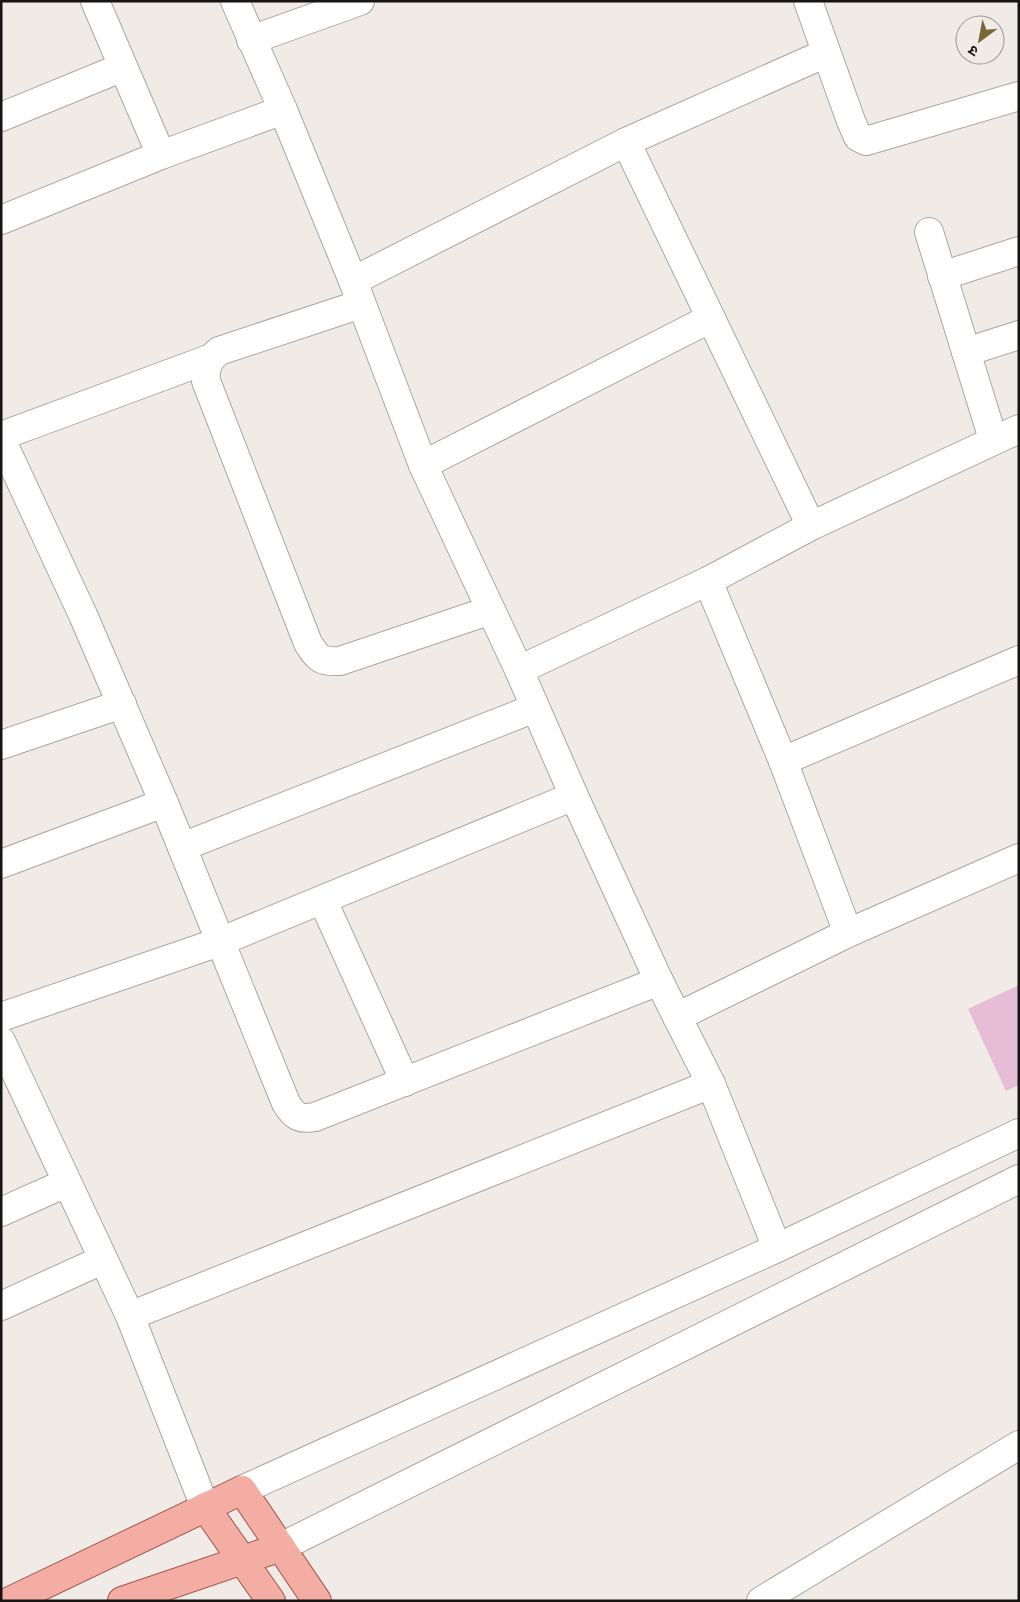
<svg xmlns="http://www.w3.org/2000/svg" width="1020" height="1602" viewBox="0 0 1020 1602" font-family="Figtree,'Noto Sans Devanagari',sans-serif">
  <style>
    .building { fill: #e7bcd6 }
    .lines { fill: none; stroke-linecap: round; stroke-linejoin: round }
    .street-casing { stroke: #aba6a2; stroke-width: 30 }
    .secondary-casing { stroke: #aba6a2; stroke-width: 30 }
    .primary-casing { stroke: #a25448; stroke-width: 30 }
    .street { stroke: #fff; stroke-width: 28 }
    .secondary { stroke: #fff; stroke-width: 28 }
    .primary { stroke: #f4ada3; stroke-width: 28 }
  </style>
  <rect width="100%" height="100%" fill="#f0ebe6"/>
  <!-- building -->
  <polygon class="building" points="1019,985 1019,1085 1006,1091 968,1009"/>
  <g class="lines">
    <defs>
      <g id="street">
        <polyline points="95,1 161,155"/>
        <polyline points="808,1 851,121 858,137 866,141 1019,96"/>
        <polyline points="251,40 360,1"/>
        <polyline points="1,117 123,67"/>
        <polyline points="626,142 811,526"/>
        <polyline points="1,220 161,155 283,110"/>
        <polyline points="929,232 993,439"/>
        <polyline points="942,276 1019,251"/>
        <polyline points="353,281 626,142 826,53"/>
        <path d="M361,304L219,351C208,360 205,367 206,381L308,643C318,659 321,662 340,661L491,610"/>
        <polyline points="966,352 1019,335"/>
        <polyline points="1,436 209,359"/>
        <path d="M1,439L83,615L164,803L286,1103C294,1116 299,1120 315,1117L659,981"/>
        <polyline points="423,465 711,318"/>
        <polyline points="708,581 783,761 848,933"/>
        <polyline points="519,670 708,581 811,526 1019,429"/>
        <polyline points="1,745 122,704"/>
        <polyline points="783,761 1019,660"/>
        <polyline points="182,847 535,708"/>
        <polyline points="1,864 164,803"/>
        <polyline points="323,901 405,1082"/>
        <polyline points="1,1017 219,942 574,796"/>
        <polyline points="677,1017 848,933 1019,858"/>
        <polyline points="1,1041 130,1316 205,1507"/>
        <polyline points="1,1212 66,1183"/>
        <polyline points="1,1306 102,1260"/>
        <polyline points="130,1316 711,1084"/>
        <polyline points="761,1601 1019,1445"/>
      </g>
      <g id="secondary">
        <polyline points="235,1 283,110 353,281 423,465 519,670 574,796 659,981 711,1084 777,1248"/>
        <polyline points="242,1490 777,1248 1019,1133"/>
        <polyline points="281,1547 1019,1179"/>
      </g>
      <g id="primary">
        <polyline points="205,1507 271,1601"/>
        <polyline points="10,1601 242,1490 317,1601"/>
        <polyline points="122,1601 281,1547"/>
      </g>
    </defs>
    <!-- street casing -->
    <use href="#street" class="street-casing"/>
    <!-- secondary casing -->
    <use href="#secondary" class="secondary-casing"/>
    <!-- primary casing -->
    <use href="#primary" class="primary-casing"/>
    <!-- street -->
    <use href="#street" class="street"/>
    <!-- secondary -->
    <use href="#secondary" class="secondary"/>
    <!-- primary -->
    <use href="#primary" class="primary"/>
  </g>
  <!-- border -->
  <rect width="1020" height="1602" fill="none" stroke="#171513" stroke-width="5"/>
  <!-- north arrow -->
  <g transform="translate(980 40) rotate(212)"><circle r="24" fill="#f0ebe6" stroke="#999592"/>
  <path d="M0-4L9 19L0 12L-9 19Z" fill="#796836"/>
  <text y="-8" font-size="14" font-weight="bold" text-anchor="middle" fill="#171513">उ</text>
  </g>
</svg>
